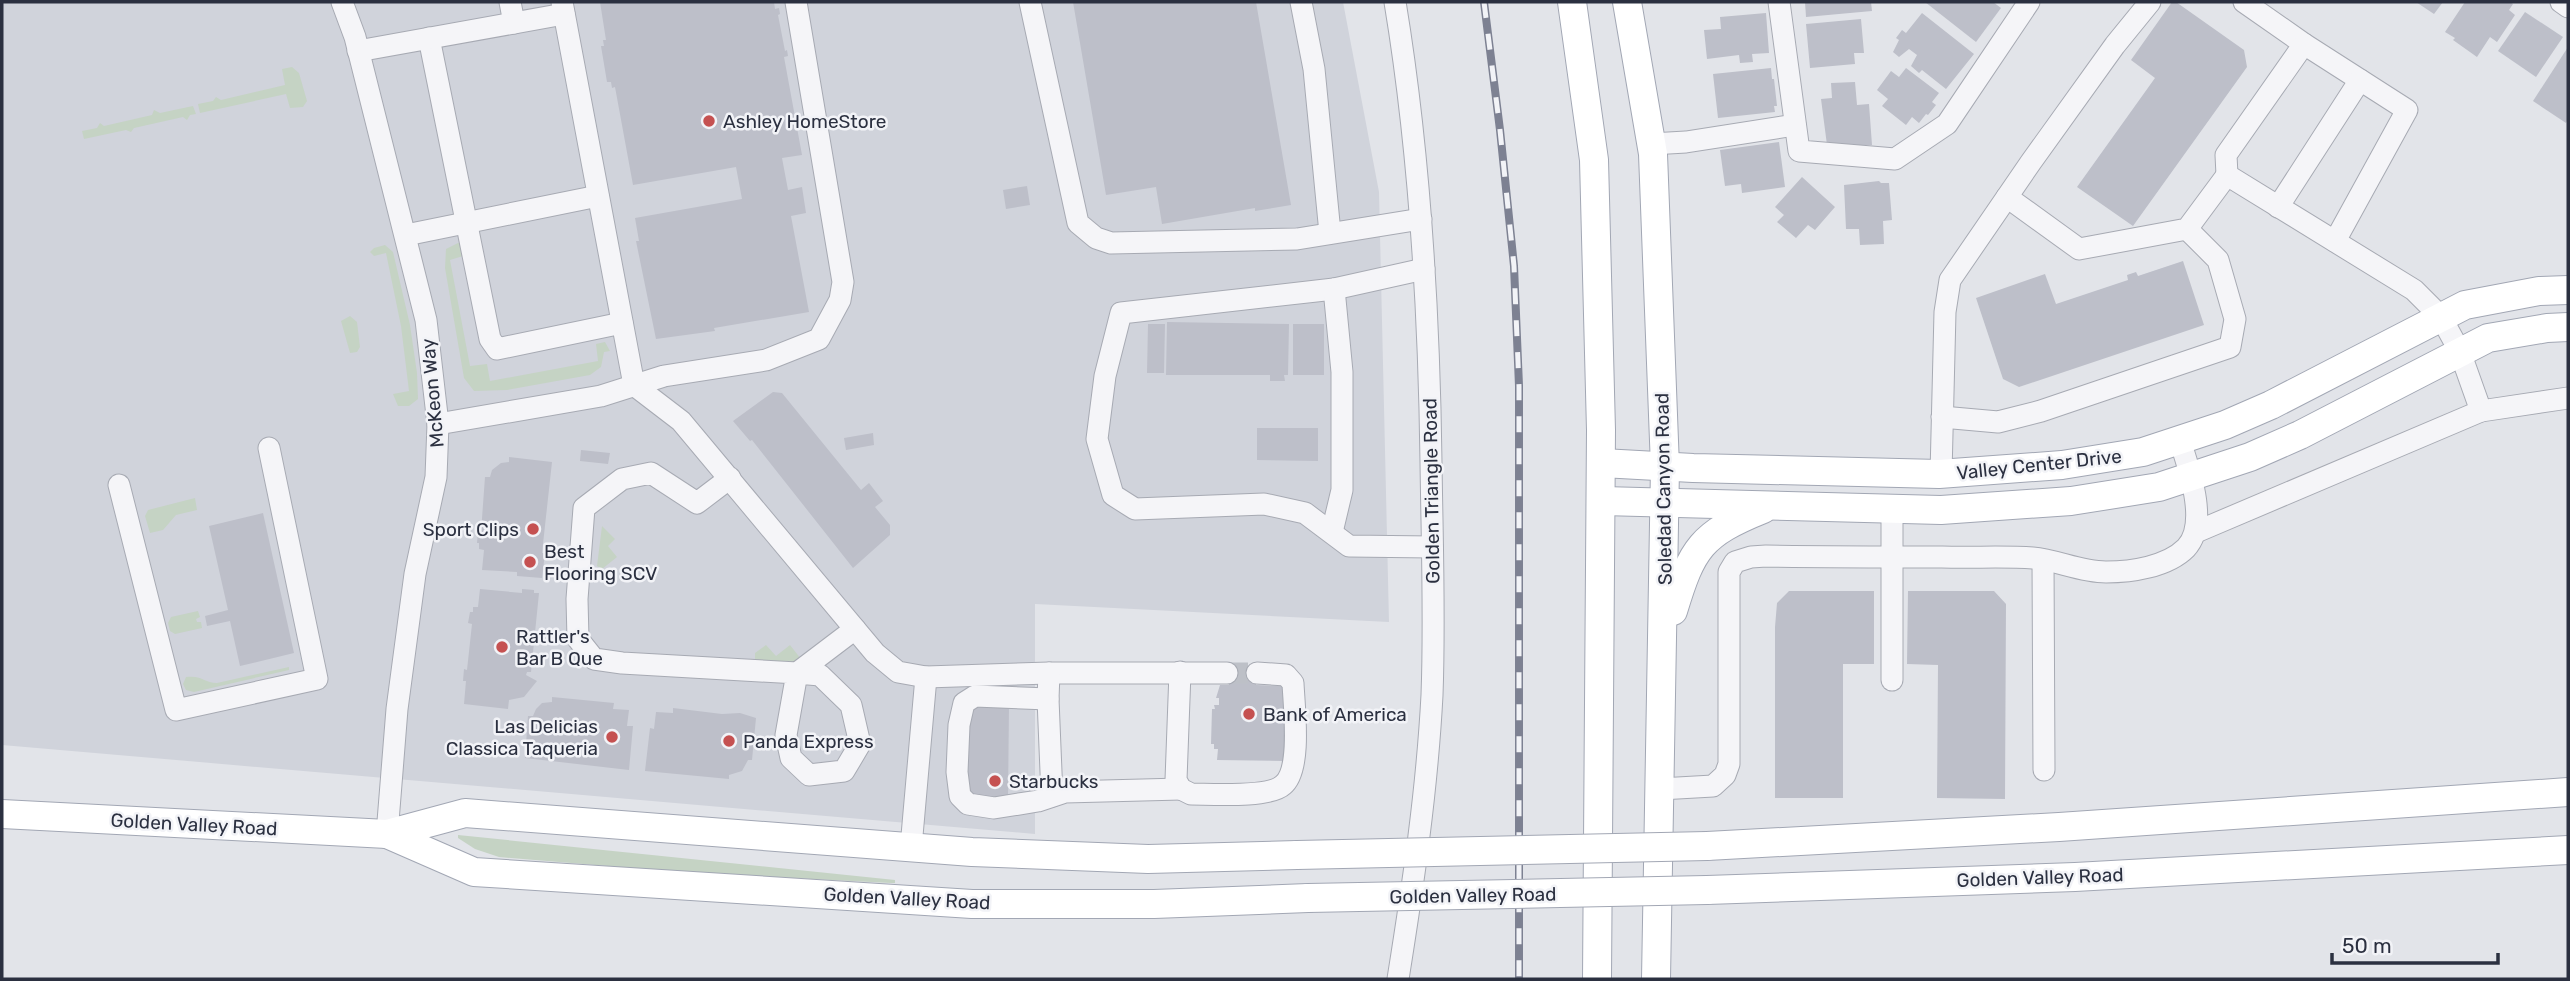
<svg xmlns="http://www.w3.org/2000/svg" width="2570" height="981" viewBox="0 0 2570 981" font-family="Rubik,sans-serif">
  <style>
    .built { fill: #d0d3db }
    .green { fill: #c5d3c4 }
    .building { fill: #bdbfc9 }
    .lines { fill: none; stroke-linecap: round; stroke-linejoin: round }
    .minor-tunnel { stroke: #bdc0c7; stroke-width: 21; stroke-dasharray: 21 10; stroke-linecap: butt }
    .minor-casing { stroke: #a7aab3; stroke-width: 23 }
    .major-casing { stroke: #a2a7b4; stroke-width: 30 }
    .minor { stroke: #f5f5f8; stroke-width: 21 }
    .major { stroke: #fff; stroke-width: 28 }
    .rail-casing { stroke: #7d8192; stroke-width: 8 }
    .rail { stroke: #f2f3f7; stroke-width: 5; stroke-dasharray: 16; stroke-linecap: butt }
    .major-bridge-casing { stroke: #a2a7b4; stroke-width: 30; stroke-linecap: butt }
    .major-bridge { stroke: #fff; stroke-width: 28 }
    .poi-dot { fill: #c55151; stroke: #f2f3f7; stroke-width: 2.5 }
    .labels { text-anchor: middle; stroke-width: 5; stroke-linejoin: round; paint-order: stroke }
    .poi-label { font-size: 19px; fill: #2b3040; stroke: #f2f3f7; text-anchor: start }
    .street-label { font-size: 19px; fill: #2b3040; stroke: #f2f3f7 }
  </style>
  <rect width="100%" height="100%" fill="#e2e4e9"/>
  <!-- built -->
  <polygon class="built" points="2,2 1343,2 1379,192 1389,622 1035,604 1035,834 2,745"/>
  <!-- green -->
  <g class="green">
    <polygon points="292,67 299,73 307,101 303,107 290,108 286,94 200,113 198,104 213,101 216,97 221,100 285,85 282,69"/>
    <polygon points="193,106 196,114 190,115 187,120 183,117 134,128 131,132 126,130 84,139 82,131 97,128 100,123 104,126 152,115 154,110 160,113"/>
    <polygon points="458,243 462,243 463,256 450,260 470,366 487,364 490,381 598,361 596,344 605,342 610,351 604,352 601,367 590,375 507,390 474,391 464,378 445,268 446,249"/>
    <polygon points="385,245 393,252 410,325 417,373 418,399 409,406 398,406 393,394 409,391 401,326 386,253 374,256 370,252 374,248"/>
    <polygon points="350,316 357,322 360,347 357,352 350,353 341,321"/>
    <polygon points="195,498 197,510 176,515 163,530 150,533 145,516 148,510"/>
    <polygon points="602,526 615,539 608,546 617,557 602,569 597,566"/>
    <polygon points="198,611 200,617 196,619 197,622 201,622 202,628 175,634 170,631 168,623 171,617"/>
    <polygon points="766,645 776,656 790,645 801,659 798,665 755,661 755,653"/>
    <path d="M289,667V670L194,692L186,690L183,684L186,677C203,675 204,683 217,683Z"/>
    <polygon points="458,835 895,880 895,883 891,883 692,873 499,857 475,849 458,838"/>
  </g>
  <!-- building -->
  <g class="building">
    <polygon points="600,2 774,2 775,9 779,8 780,14 778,15 785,51 787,50 788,56 784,57 802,155 782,158 788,190 802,187 806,213 791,216 809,312 714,328 715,331 656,339 636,241 639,241 635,218 742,199 736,167 633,185 615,87 612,88 611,82 607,82 601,46 604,46 603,40 606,40"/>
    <polygon points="1073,2 1256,2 1291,205 1255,211 1255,208 1162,224 1156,187 1106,195"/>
    <polygon points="1805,2 1871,2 1872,11 1806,17"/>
    <polygon points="1925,2 1993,2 2001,8 1976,42"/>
    <polygon points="2172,2 2176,2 2244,50 2247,67 2133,226 2077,187 2155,78 2131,60"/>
    <polygon points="2416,2 2443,2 2434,14"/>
    <polygon points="2465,2 2510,2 2513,4 2509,10 2515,15 2497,42 2490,37 2477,57 2453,40 2455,38 2445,32"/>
    <polygon points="2525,12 2563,37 2536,77 2498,51"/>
    <polygon points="1766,13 1769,53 1752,54 1753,62 1740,63 1739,55 1707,59 1704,30 1721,29 1720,17"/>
    <polygon points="1922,13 1974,54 1946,89 1922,70 1919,73 1911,66 1917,55 1909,49 1899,57 1893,52 1899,40 1896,38 1902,30 1906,33"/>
    <polygon points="1861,19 1864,53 1854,53 1855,64 1810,68 1806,24"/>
    <polygon points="2568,47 2568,119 2566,123 2533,101"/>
    <polygon points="1771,68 1772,79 1774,79 1777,106 1774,106 1775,112 1718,118 1713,74"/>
    <polygon points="1906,68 1939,93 1932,102 1936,105 1928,115 1926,114 1919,123 1912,117 1906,125 1882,106 1888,99 1877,90 1891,71 1899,77"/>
    <polygon points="1855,82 1857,105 1869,104 1872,145 1827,145 1821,99 1832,98 1831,83"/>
    <polygon points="1779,142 1785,187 1742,193 1741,184 1725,186 1720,150"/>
    <polygon points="1802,177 1835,207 1815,230 1808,225 1796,238 1777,222 1784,215 1775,207"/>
    <polygon points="1879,181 1881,183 1889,183 1892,220 1883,221 1884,244 1860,245 1859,229 1846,229 1844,185"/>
    <polygon points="1027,186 1030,205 1006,209 1003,190"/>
    <polygon points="2183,261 2204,325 2019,387 2003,379 1976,298 2045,274 2056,304 2128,280 2127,275 2136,272 2138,276"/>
    <polygon points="1167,322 1289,324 1288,375 1284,375 1285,381 1270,381 1270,375 1166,375"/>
    <polygon points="1148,324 1165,324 1164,373 1147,373"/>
    <rect x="1293" y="324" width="31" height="51"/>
    <polygon points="773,392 782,393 861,490 869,483 883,501 875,507 890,525 890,535 853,568 752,440 750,441 733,421"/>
    <polygon points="1257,428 1318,428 1318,461 1257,460"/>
    <polygon points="873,433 874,445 846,450 844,438"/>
    <polygon points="581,450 610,453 608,464 580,461"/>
    <polygon points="509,457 552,462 542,553 545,553 542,578 517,576 517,572 482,570 484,550 479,549 479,543 477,543 478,532 481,532 485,477 490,477 492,470 501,463 509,462"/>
    <polygon points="263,513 294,653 240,666 230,621 207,626 205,616 228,610 209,526"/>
    <polygon points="480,589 522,593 522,589 534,590 534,593 539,593 531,672 527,672 526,675 537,681 524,697 509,700 508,709 464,704 466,681 463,681 464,669 467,670 472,624 468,623 470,612 473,612 473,607 478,607"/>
    <polygon points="1789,591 1874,591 1874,664 1843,664 1843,798 1775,798 1775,627 1777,603"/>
    <polygon points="1908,591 1994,591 2006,604 2005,799 1937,798 1938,665 1907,664"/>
    <polygon points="1229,667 1257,668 1256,685 1285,686 1284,711 1286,711 1284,722 1286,722 1284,761 1217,760 1218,749 1214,749 1214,744 1211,744 1212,709 1215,709 1214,705 1219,705 1219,698 1216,698 1220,685 1229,685"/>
    <polygon points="552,697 614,703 613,709 629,710 627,726 633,726 629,770 525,758 528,716 533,716 536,709 542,703 552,702"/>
    <polygon points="972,705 1009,705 1008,800 966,794 963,763"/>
    <polygon points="673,708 722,714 740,713 756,718 752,760 748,760 742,771 729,775 729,779 645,771 650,728 654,729 656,712 673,713"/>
  </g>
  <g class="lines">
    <!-- minor-tunnel -->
    <polyline class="minor-tunnel" points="1227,673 1257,673"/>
    <defs>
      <g id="minor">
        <polyline points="342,2 355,37 426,320 438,424 436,477 415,574 397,709 387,834"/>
        <polyline points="510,2 514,23"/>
        <polyline points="562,2 634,385 681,421 875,653 898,672 926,677 1049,673 1227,673"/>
        <polyline points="1030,2 1078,223 1096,238 1111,243 1297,239 1421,219"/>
        <polyline points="1301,2 1314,69 1330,233"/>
        <path d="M1395,2C1420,153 1429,308 1431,462C1432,539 1435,617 1432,695C1427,791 1413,885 1398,979"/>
        <polyline points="1779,2 1799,151 1895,159 1947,124 2029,2"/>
        <polyline points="2244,2 2304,44 2226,155 2227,175 2414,290 2441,317 2460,352 2481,411 2568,398"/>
        <polyline points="2561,2 2568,7"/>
        <polyline points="429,38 490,339 497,349 622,323"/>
        <polyline points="2304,44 2407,110 2335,241"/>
        <polyline points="358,51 564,14"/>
        <polyline points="1651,144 1686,142 1795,125"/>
        <polyline points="2007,197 2079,249 2187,229 2227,175"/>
        <polyline points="2278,207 2360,80"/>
        <polyline points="406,235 598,196"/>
        <polyline points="1424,269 1334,289 1121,313 1105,376 1097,439 1113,495 1135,509 1264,504 1305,513 1349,546 1432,547"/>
        <polyline points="1942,417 1998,422 2041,411 2230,347 2235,319 2218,260 2187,229"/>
        <polyline points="438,424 601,396 664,376 766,360 819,339 840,300 843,282 796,2"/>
        <polyline points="1941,474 1945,312 1950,280 2031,162 2115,45 2150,2"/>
        <polyline points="730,478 697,503 651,473 622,479 584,508 577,599 578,639 594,659 622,663 797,673 786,735 791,758 809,775 844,771 860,744 851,705 820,675 797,673 855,629"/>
        <polyline points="119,485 176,710 317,679 269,448"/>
        <polyline points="1892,509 1892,680"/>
        <polyline points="1332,532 1342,490 1342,372 1334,289"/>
        <polyline points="2196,532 2481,411"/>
        <polyline points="2043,560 2044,770"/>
        <path d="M1180,672L1176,780L1181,789L1191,794C1211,794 1269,798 1283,785C1302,770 1294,707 1293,683L1286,675L1257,673"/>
        <polyline points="1049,673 1048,699 975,696 964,703 959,725 957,772 960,796 968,804 994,808 1038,801 1065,792 1181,789"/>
        <polyline points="1048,699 1052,796"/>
        <path d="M1660,789L1713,786L1725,775L1729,764V572L1735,562L1751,557L1766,556C1824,557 1883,557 1942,557C1972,558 2002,556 2033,558C2057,560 2080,572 2106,572C2131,572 2167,567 2186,548C2209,524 2189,469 2180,441"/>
        <polyline points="911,847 926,677"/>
      </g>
      <g id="major">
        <polyline points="1572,2 1594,160 1601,430 1597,979"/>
        <polyline points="1627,2 1653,154 1665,467 1656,979"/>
        <polyline points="1602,463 1693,468 1939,474 2062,465 2143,452 2225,425 2271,405 2465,305 2539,291 2568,290"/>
        <polyline points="1603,501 1941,510 2071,501 2159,487 2250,457 2300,435 2488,338 2547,328 2568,327"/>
        <path d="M1673,611C1692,548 1701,534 1763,509"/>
        <polyline points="2,814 387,834 465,813 972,852 1148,859 1297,855"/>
        <polyline points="387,834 474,872 972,904 1154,904 1308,898"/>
        <polyline points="1707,846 2059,827 2568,792"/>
        <polyline points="1707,890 2075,877 2568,850"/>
      </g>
    </defs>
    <!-- minor casing -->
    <use href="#minor" class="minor-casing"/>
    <!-- major casing -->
    <use href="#major" class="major-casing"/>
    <!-- minor -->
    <use href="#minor" class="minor"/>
    <!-- major -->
    <use href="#major" class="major"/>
    <defs>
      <polyline id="rail" points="1484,2 1500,130 1514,266 1519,386 1519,979"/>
    </defs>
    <!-- rail casing -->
    <use href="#rail" class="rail-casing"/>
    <!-- rail -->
    <use href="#rail" class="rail"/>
    <defs>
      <g id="major-bridge">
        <polyline points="1297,855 1707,846"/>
        <polyline points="1308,898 1707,890"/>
      </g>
    </defs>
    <!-- major-bridge casing -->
    <use href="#major-bridge" class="major-bridge-casing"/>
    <!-- major-bridge -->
    <use href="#major-bridge" class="major-bridge"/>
  </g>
  <!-- markers -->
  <g class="poi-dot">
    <circle cx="709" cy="121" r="7"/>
    <circle cx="533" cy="529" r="7"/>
    <circle cx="530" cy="562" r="7"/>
    <circle cx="502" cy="647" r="7"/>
    <circle cx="1249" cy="714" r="7"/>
    <circle cx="612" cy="737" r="7"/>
    <circle cx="729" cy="741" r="7"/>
    <circle cx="995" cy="781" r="7"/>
  </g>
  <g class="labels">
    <!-- poi labels -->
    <g class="poi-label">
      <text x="723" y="128">Ashley HomeStore</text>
      <text x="519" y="536" text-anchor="end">Sport Clips</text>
      <text x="544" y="558">Best<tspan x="544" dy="22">Flooring SCV</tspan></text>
      <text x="516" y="643">Rattler's<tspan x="516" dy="22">Bar B Que</tspan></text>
      <text x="1263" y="721">Bank of America</text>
      <text x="598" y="733" text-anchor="end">Las Delicias<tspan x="598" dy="22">Classica Taqueria</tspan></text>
      <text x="743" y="748">Panda Express</text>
      <text x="1009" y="788">Starbucks</text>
    </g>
    <!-- street labels -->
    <g class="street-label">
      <text transform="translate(432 393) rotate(-95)" y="7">McKeon Way</text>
      <text transform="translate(2039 464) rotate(-6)" y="7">Valley Center Drive</text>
      <text transform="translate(1663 489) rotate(-91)" y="7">Soledad Canyon Road</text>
      <text transform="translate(1431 491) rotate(-91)" y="7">Golden Triangle Road</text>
      <text transform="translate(194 824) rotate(3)" y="7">Golden Valley Road</text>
      <text transform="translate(2040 877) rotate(-2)" y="7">Golden Valley Road</text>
      <text transform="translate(1473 895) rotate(-1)" y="7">Golden Valley Road</text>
      <text transform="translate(907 898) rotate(3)" y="7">Golden Valley Road</text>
    </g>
  </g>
  <!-- border -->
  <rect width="2570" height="981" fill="none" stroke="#2b3040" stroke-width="7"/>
  <!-- scale -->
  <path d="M2332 953v10h166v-10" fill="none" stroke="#2b3040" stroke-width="3.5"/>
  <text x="2342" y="953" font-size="21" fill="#2b3040" stroke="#f2f3f7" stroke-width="5" paint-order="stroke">50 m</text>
</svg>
